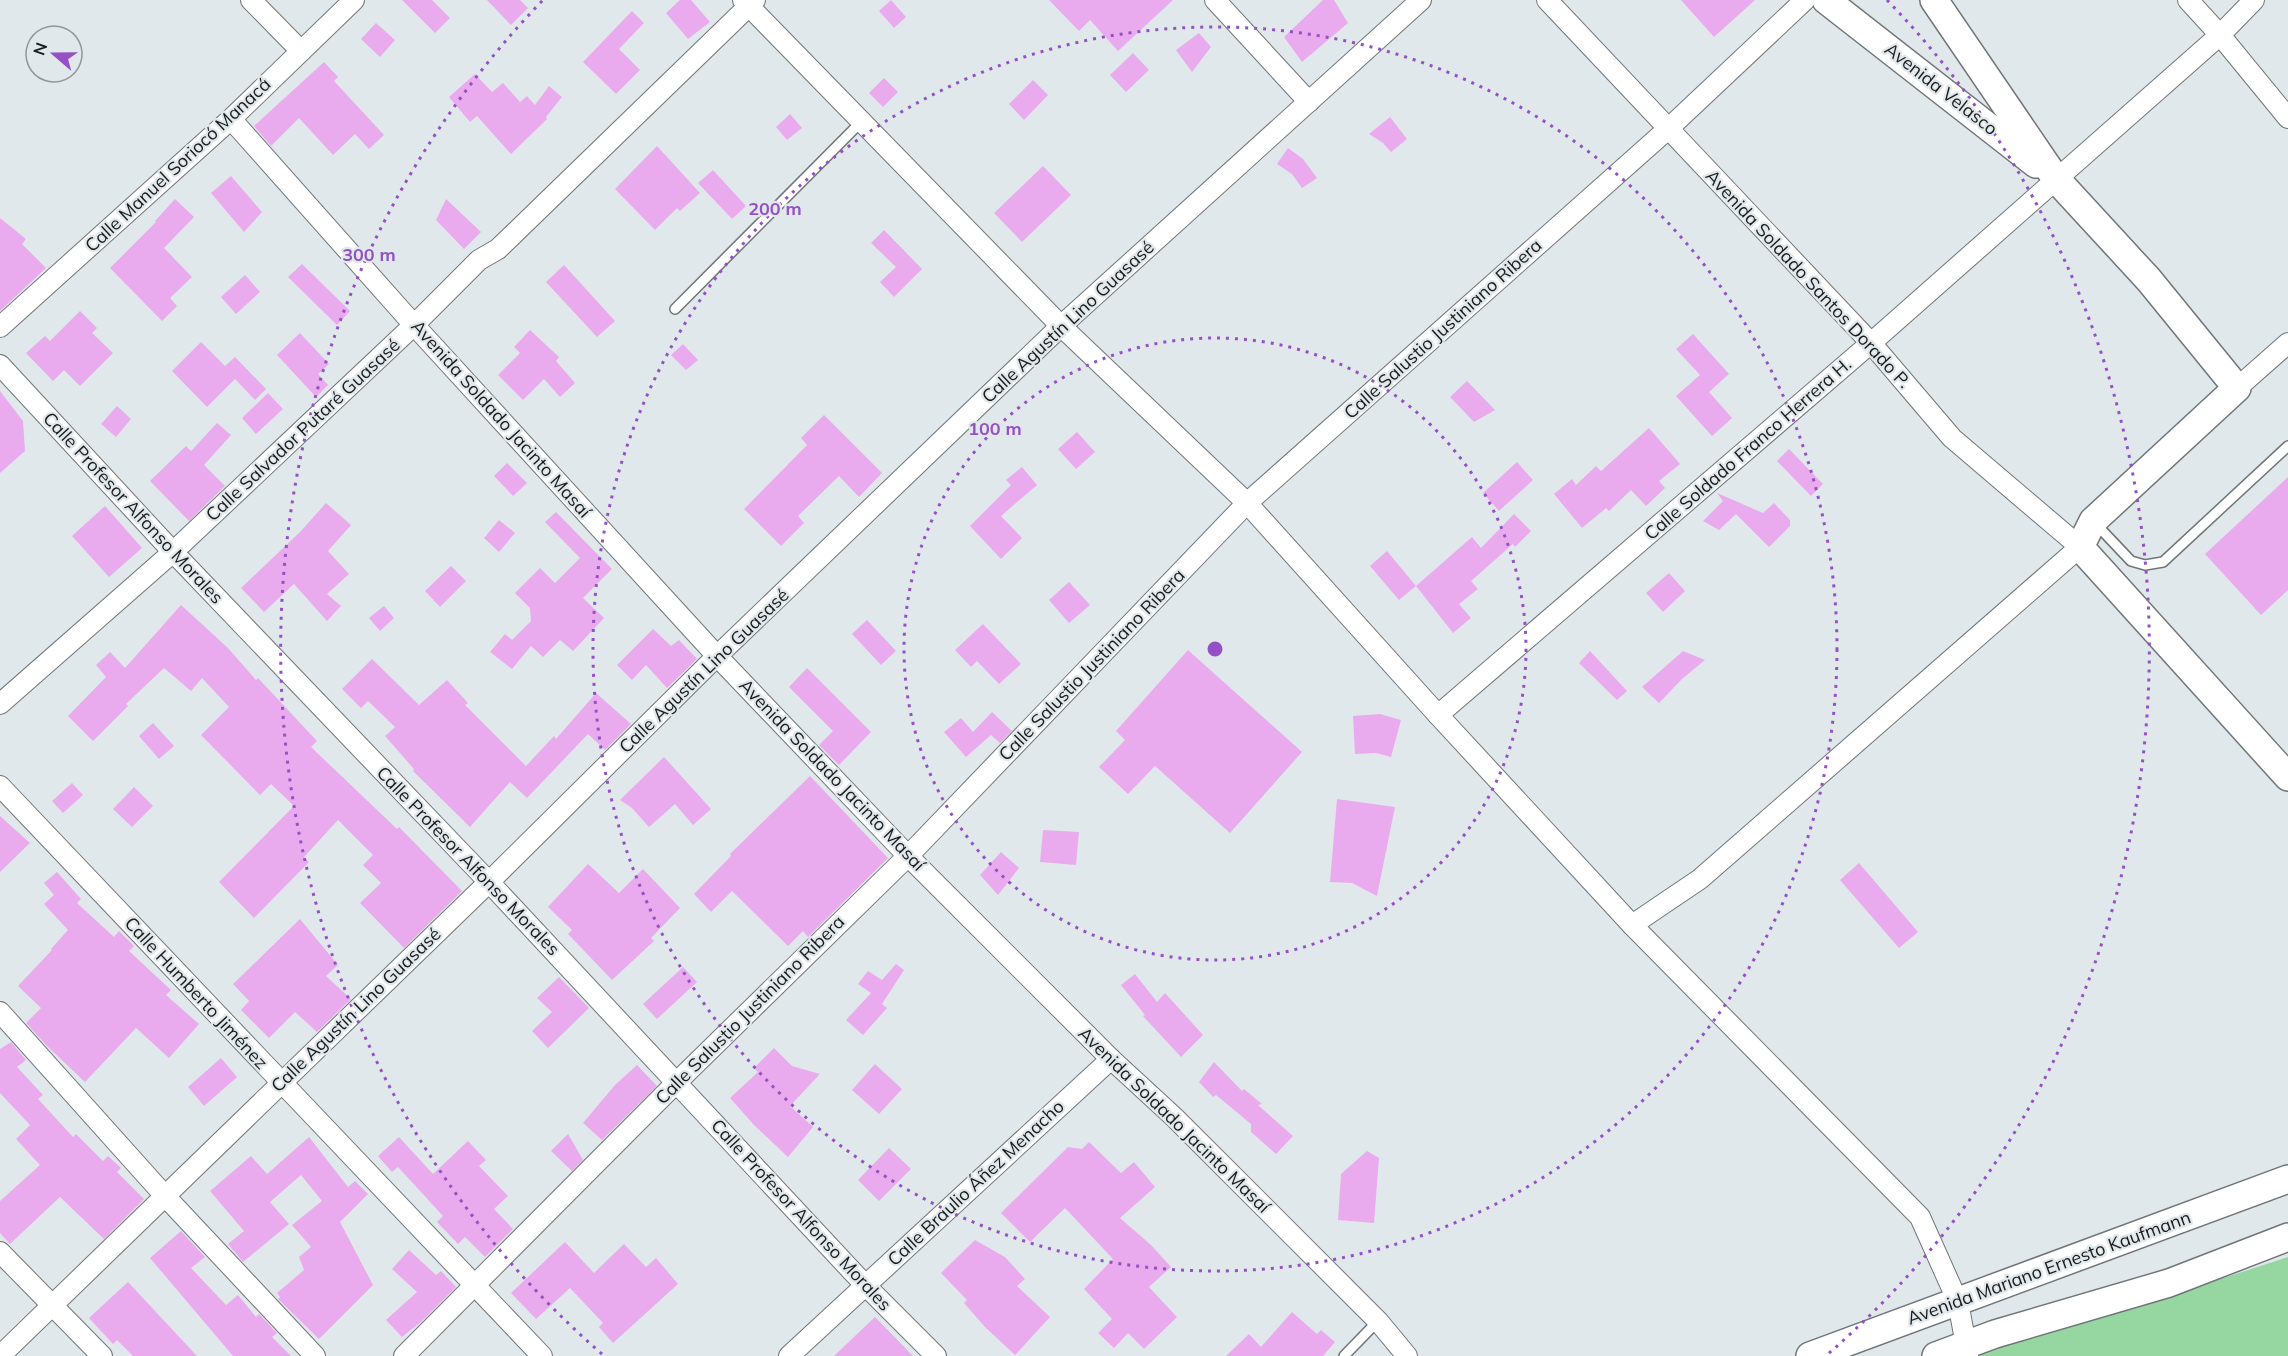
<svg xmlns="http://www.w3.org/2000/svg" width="2288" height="1356" viewBox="0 0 2288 1356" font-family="Mulish,sans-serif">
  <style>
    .green { fill: #96d6a0 }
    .building { fill: #eaabee }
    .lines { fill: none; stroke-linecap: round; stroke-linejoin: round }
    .lane-casing { stroke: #707579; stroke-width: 12 }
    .street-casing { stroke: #707579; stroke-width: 22 }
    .secondary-casing { stroke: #707579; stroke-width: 30 }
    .lane { stroke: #fff; stroke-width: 9 }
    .street { stroke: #fff; stroke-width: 20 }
    .secondary { stroke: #fff; stroke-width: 27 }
    .ring { fill: none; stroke: #9450c4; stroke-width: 3; stroke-dasharray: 3 6 }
    .labels { text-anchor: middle; stroke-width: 4.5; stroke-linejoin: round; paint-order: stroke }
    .street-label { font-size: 18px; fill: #181a1c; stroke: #e1e8ec }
    .centre { fill: #9450c4; stroke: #e1e8ec; stroke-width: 3 }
    .ring-label { font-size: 18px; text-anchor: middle; font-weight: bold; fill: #9450c4; stroke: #e1e8ec; stroke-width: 4.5; stroke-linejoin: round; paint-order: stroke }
  </style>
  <rect width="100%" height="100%" fill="#e1e8ec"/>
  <!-- green -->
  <polygon class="green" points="2288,1257 2288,1356 1970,1356 2088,1322"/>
  <!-- building -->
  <g class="building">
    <polygon points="402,0 432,0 450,18 435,33"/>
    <polygon points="487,0 520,0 528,8 511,25"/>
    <polygon points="680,0 691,0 710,22 688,39 666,13"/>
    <polygon points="891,0 906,17 894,28 879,11"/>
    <polygon points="1049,0 1173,0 1118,51 1090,20 1079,31"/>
    <polygon points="1323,0 1334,0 1348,23 1302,62 1284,37"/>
    <polygon points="1681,0 1755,0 1714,37"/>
    <polygon points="632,11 644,23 619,49 640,70 616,94 583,62"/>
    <polygon points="376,23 395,40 380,57 361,39"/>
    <polygon points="1199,33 1211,47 1192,72 1176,50"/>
    <polygon points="1133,53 1149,70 1126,92 1110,75"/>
    <polygon points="324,62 338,77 334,81 384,135 369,149 355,134 333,155 299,118 271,146 254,126"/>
    <polygon points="475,74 492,92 503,83 520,102 527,96 535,105 549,86 562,97 546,117 547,119 511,154 477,116 470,122 449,97"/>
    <polygon points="884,78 898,92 883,107 869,93"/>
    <polygon points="1033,80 1048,95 1024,120 1009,104"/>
    <polygon points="790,114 802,128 787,140 776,127"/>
    <polygon points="1390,117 1407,139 1391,152 1383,143 1369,134"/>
    <polygon points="657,146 700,193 680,211 677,208 655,230 615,189"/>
    <polygon points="1288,148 1303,159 1317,178 1302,188 1292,174 1277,164"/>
    <polygon points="1043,166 1071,195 1022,242 994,213"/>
    <polygon points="713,170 746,206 732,219 698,183"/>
    <polygon points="231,176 262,212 244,232 211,193"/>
    <polygon points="175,199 194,217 164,248 192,277 170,298 177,306 162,321 110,268 156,222 155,221"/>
    <polygon points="446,199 481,232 464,249 436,220"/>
    <polygon points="0,218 26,239 22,244 46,268 0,311"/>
    <polygon points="884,230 922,269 894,297 880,282 896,267 871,243"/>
    <polygon points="302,264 350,311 337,325 288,277"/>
    <polygon points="564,265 615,321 597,337 546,282"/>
    <polygon points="245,275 260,292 236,314 221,297"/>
    <polygon points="80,311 97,328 92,333 113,353 80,386 64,370 53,381 26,353 45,336 50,341"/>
    <polygon points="530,330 559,357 556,361 575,383 560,397 544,379 523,400 498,375 520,353 514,347"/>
    <polygon points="300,333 329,364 318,374 328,385 316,397 277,355"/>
    <polygon points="1693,334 1729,374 1709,392 1732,418 1712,436 1676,396 1700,375 1676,349"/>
    <polygon points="201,342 225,366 235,357 266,389 255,400 235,379 207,407 172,371"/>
    <polygon points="683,344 698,360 686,370 671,355"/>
    <polygon points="1467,381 1495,410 1474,422 1450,397"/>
    <polygon points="0,391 23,421 25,451 0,473"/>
    <polygon points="268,393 283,409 256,434 242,418"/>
    <polygon points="117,406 131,419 116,437 101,424"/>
    <polygon points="824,415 882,473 859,497 839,476 798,516 804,523 781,546 744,509 807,445 801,438"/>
    <polygon points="217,423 231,435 204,465 225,486 189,521 150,481 186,446 191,451"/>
    <polygon points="1649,428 1680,464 1659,481 1665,488 1646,506 1631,490 1609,511 1606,508 1582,528 1554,494 1572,479 1576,485 1596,466 1601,471"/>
    <polygon points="1077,432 1095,452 1076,469 1058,449"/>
    <polygon points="1789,449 1823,484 1811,496 1777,461"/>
    <polygon points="1517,462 1533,480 1499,511 1483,493"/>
    <polygon points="507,463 527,483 513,496 494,476"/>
    <polygon points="1022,467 1037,485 1001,516 1022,538 1001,559 970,526 1011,485 1006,480"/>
    <polygon points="2288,477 2288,590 2261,615 2205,554"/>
    <polygon points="1717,493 1763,513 1774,503 1790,520 1790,526 1769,547 1736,514 1719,530 1703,521 1723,501"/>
    <polygon points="326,503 351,525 328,551 349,574 327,594 341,606 327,621 294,584 264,612 241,588 301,531"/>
    <polygon points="105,506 142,548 109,577 72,536"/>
    <polygon points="556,512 612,569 583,598 604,618 573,651 560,640 543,657 531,646 512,669 490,652 505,634 512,640 531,621 530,608 515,593 540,568 555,583 580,558 545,522"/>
    <polygon points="1514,514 1531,531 1515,547 1513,544 1471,581 1478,589 1459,604 1471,618 1453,633 1416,586 1472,537 1481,548"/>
    <polygon points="499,520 515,533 499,552 484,538"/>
    <polygon points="1387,551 1416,586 1399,600 1370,566"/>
    <polygon points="451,566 466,581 440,607 425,591"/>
    <polygon points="1669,573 1685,591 1663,612 1646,593"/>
    <polygon points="1069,582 1090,605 1069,623 1049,600"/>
    <polygon points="181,605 228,648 256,680 258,678 317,741 311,747 397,829 399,827 462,891 404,948 360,903 381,883 363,865 373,855 338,820 304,857 309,862 254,918 219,882 294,806 271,784 260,795 201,735 229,707 202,678 191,691 164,668 126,704 128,706 93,741 68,716 106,677 96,665 110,652 125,668"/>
    <polygon points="384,606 394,618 380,631 369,618"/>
    <polygon points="867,620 896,651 881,665 852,634"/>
    <polygon points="983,624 1021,664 999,684 977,661 971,667 955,650"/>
    <polygon points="653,629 671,646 679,640 697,659 667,688 646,665 632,680 617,665"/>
    <polygon points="1188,650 1302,752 1230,833 1155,766 1128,794 1099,767 1125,740 1116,731"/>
    <polygon points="1590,651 1627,691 1617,700 1579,663"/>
    <polygon points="1683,651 1705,660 1682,679 1659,703 1642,687"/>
    <polygon points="372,659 419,705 447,680 468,703 465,705 526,766 554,736 556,739 596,693 631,724 605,750 588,734 527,798 510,782 470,827 413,771 414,769 385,736 395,727 368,701 361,708 342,689"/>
    <polygon points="807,668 871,732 839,765 819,745 833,731 789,687"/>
    <polygon points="992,712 1012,731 1000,743 991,735 966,757 944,732 961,718 973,732"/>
    <polygon points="1380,714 1401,720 1391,757 1376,753 1355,754 1353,716"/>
    <polygon points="153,723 174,746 159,759 139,736"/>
    <polygon points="664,757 711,809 693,825 675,804 649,827 632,808 620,800"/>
    <polygon points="810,776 888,858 808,937 803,931 788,946 732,891 711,912 694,894 731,856 730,854"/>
    <polygon points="72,783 83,795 63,813 52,801"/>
    <polygon points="134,787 153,806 132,827 113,809"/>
    <polygon points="1337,799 1395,807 1377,896 1352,883 1330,882"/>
    <polygon points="0,816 30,843 0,872"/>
    <polygon points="1043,830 1079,832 1076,865 1040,862"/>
    <polygon points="1001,852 1019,868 998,895 980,875"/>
    <polygon points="1859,863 1918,932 1899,948 1840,880"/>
    <polygon points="588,864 619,893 643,869 680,908 651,938 654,941 612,980 568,934 572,930 548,907"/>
    <polygon points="57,872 81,899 77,903 114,937 119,931 134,946 129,951 171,990 166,995 199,1024 169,1058 136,1028 85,1082 48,1047 26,1023 41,1008 18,986 52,950 51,949 68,930 44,904 54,895 44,883"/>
    <polygon points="300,919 338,965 326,976 351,999 317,1032 295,1012 269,1038 241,1010 249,1001 233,984"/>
    <polygon points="896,964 904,970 882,1004 887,1008 863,1035 846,1020 871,993 858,984 868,971 882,980"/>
    <polygon points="683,967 697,982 657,1019 643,1004"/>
    <polygon points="1135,974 1157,1002 1165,993 1203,1035 1181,1057 1143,1016 1145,1015 1121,985"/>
    <polygon points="559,977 589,1008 548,1048 532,1031 552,1012 537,998"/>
    <polygon points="11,1042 26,1060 17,1067 43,1095 38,1099 73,1137 76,1134 103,1161 108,1156 121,1168 117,1172 144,1199 104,1239 60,1197 10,1244 0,1233 0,1201 40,1165 16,1139 30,1125 0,1093 0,1049"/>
    <polygon points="774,1048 792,1066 820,1074 790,1106 813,1127 788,1157 754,1125 730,1098 758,1072 754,1068"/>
    <polygon points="221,1058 237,1077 204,1106 188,1087"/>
    <polygon points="1214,1062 1242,1091 1244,1089 1262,1104 1258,1105 1293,1136 1276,1154 1251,1132 1251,1124 1216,1095 1213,1097 1199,1082"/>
    <polygon points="875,1064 902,1089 879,1114 852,1090"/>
    <polygon points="637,1065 657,1086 602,1140 583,1123 615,1085"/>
    <polygon points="568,1134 583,1160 572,1171 551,1151"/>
    <polygon points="309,1137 348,1187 355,1181 368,1194 340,1222 373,1285 319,1339 278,1299 280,1297 277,1293 304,1270 299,1257 311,1247 292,1225 322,1201 301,1175 270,1202 289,1224 243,1262 228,1244 244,1231 210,1191 251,1156 267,1174"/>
    <polygon points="399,1137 433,1174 468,1141 486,1160 479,1166 508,1196 494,1209 513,1229 485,1257 465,1237 458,1244 437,1222 443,1216 398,1167 392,1172 378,1156"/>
    <polygon points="1089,1142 1121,1173 1134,1162 1155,1187 1120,1218 1151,1245 1171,1267 1149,1287 1177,1317 1144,1349 1128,1333 1114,1348 1098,1333 1112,1319 1084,1289 1113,1259 1065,1208 1030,1242 1001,1213 1068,1147 1082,1149"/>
    <polygon points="889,1148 911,1169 879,1201 858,1180"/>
    <polygon points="1367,1151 1379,1158 1374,1223 1338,1220 1341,1174"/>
    <polygon points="181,1231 205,1257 191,1268 226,1305 238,1295 256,1317 259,1314 277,1333 272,1337 291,1356 233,1356 150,1258"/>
    <polygon points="975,1240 1005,1257 1025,1279 1017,1286 1050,1317 1015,1355 985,1327 964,1303 967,1300 941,1273"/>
    <polygon points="565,1242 594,1273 624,1244 646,1267 656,1258 678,1284 613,1343 599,1327 603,1323 570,1288 536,1319 511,1293"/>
    <polygon points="409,1250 436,1275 441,1271 456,1287 422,1321 402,1337 386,1320 417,1292 392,1269"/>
    <polygon points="128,1282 197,1356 133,1356 117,1340 113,1344 89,1318"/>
    <polygon points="1292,1312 1317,1334 1321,1330 1335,1342 1323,1356 1226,1356 1249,1334 1261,1347"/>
    <polygon points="875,1317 913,1356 834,1356"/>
  </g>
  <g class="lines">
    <defs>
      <g id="lane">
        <polyline points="675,309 861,122"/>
        <polyline points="2094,522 2131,561 2145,565 2163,562 2288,446"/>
        <polyline points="1344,1356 1378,1321"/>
      </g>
      <g id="street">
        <polyline points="251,0 301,51"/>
        <polyline points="743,0 1061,326 1247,503 1438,715 1632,925 1920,1217 1958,1302 1968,1356"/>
        <polyline points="1215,0 1309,102"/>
        <polyline points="1547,0 1871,343 1952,438 2080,547 1700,879 1632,925"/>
        <polyline points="2188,0 2220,35 2288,118"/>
        <polyline points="231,119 414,325 717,656 908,856 1111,1059 1174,1117 1378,1321 1407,1356"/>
        <polyline points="0,327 231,119 354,0"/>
        <polyline points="0,365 173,552 489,882 865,1285 936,1356"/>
        <polyline points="2237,388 2288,343"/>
        <polyline points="0,704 173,552 414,325 479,260 498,249 755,0"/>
        <polyline points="1438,715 1871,343 2220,35 2254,0"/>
        <polyline points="0,786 542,1356"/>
        <polyline points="0,1012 165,1196 315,1356"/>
        <polyline points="0,1252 102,1356"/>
        <polyline points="0,1356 489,882 717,656 1061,326 1421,0"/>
        <polyline points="404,1356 677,1082 908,856 1247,503 1669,128 1805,0"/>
        <polyline points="789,1356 1111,1059"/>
      </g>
      <g id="secondary">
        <polyline points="1826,0 2036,164"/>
        <polyline points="1934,0 2056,179 2149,280 2237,388 2093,521 2080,547 2288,777"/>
        <polyline points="1810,1356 2288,1179"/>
        <polyline points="1936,1356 1995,1334 2169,1283 2288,1237"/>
      </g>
    </defs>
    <!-- lane casing -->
    <use href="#lane" class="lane-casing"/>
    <!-- street casing -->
    <use href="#street" class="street-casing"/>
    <!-- secondary casing -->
    <use href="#secondary" class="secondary-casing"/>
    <!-- lane -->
    <use href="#lane" class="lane"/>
    <!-- street -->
    <use href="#street" class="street"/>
    <!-- secondary -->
    <use href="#secondary" class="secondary"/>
  </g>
  <!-- distance rings -->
  <g class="ring">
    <circle cx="1215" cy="649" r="311"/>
    <circle cx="1215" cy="649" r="622"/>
    <path d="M602 1354A934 934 0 0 1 543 0M1887 0A934 934 0 0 1 1828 1354"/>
  </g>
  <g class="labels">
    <!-- street labels -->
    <g class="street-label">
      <text transform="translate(1941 89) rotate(38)" y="6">Avenida Velasco</text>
      <text transform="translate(178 165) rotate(-43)" y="6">Calle Manuel Soriocó Manacá</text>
      <text transform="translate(1808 279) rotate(47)" y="6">Avenida Soldado Santos Dorado P.</text>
      <text transform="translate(1068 322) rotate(-43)" y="6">Calle Agustín Lino Guasasé</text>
      <text transform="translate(1443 329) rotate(-42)" y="6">Calle Salustio Justiniano Ribera</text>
      <text transform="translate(501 419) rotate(48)" y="6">Avenida Soldado Jacinto Masaí</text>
      <text transform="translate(303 430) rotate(-43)" y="6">Calle Salvador Putaré Guasasé</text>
      <text transform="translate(1748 449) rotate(-41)" y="6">Calle Soldado Franco Herrera H.</text>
      <text transform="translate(133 508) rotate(47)" y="6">Calle Profesor Alfonso Morales</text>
      <text transform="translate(1092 665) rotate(-46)" y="6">Calle Salustio Justiniano Ribera</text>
      <text transform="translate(704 671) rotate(-44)" y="6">Calle Agustín Lino Guasasé</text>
      <text transform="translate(832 775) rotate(46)" y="6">Avenida Soldado Jacinto Masaí</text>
      <text transform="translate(468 861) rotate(46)" y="6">Calle Profesor Alfonso Morales</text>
      <text transform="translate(196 993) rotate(47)" y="6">Calle Humberto Jiménez</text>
      <text transform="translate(356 1010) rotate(-44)" y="6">Calle Agustín Lino Guasasé</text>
      <text transform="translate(750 1010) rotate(-45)" y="6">Calle Salustio Justiniano Ribera</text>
      <text transform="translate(1174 1120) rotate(44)" y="6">Avenida Soldado Jacinto Masaí</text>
      <text transform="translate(976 1183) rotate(-43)" y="6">Calle Braulio Áñez Menacho</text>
      <text transform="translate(801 1215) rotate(47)" y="6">Calle Profesor Alfonso Morales</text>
      <text transform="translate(2049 1268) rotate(-20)" y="6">Avenida Mariano Ernesto Kaufmann</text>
    </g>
  </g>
  <circle cx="1215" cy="649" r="9" class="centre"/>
  <g class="ring-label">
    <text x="775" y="215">200 m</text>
    <text x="369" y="261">300 m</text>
    <text x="995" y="435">100 m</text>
  </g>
  <!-- north arrow -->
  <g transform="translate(54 54) rotate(290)"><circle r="28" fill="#e1e8ec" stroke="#919699" stroke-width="1.5"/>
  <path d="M0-4.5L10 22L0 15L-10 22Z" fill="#9450c4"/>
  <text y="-9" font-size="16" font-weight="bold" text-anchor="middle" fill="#181a1c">N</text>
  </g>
</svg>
